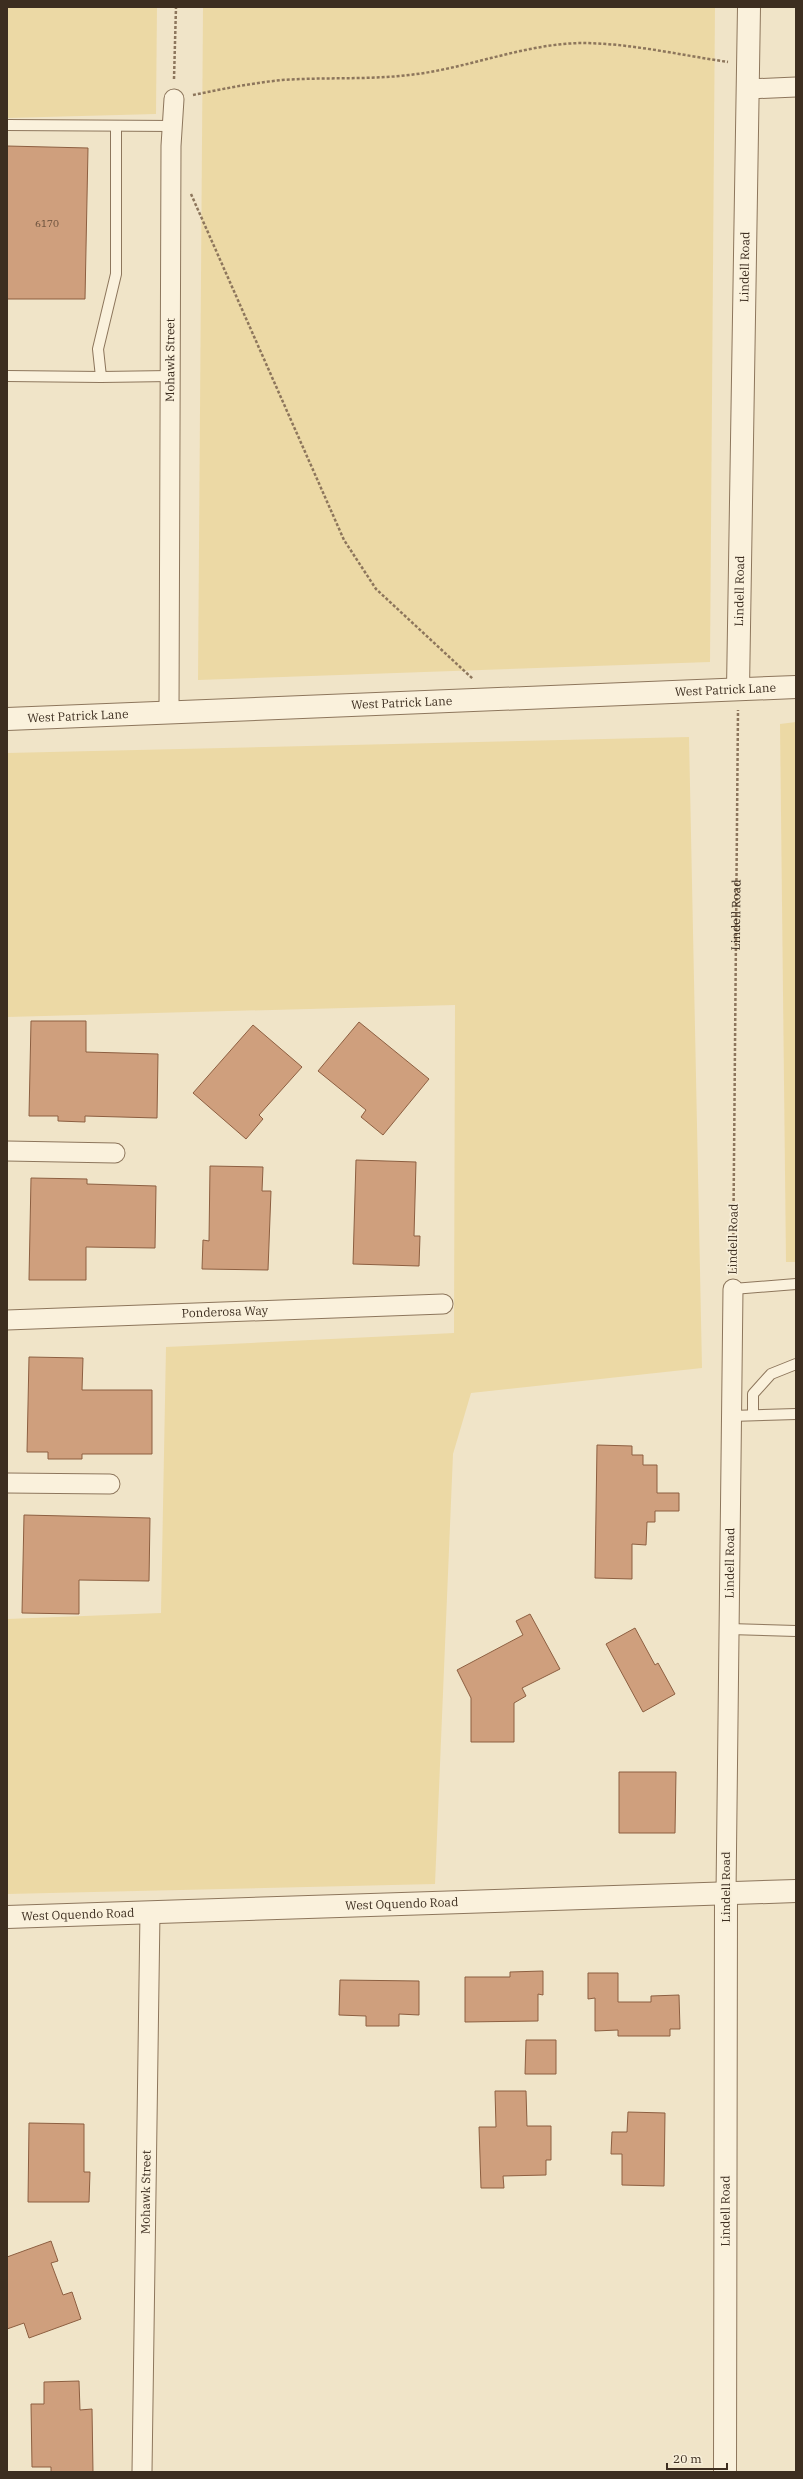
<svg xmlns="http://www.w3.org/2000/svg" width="803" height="2479" viewBox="0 0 803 2479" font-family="'IBM Plex Serif',serif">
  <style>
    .sand { fill: #ecd9a5 }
    .building { fill: #cf9f7d; stroke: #8d5f41 }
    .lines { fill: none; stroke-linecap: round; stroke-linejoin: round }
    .service-casing { stroke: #8d765c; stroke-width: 12 }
    .minor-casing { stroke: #8d765c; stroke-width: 21 }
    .tertiary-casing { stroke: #8d765c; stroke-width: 24 }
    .path { stroke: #8d765c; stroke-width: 2.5; stroke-dasharray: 3 2; stroke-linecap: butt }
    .service { stroke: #faf1dc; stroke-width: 10 }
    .minor { stroke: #faf1dc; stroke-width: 19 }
    .tertiary { stroke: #faf1dc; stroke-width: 22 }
    .labels { text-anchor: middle; stroke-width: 3.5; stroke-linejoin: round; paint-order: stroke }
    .number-label { font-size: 10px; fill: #624a37 }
    .street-label { font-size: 12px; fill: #3d2e20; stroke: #f7eed8 }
  </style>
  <rect width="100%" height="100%" fill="#f0e4c8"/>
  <!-- sand -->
  <g class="sand">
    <polygon points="7,7 157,7 156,114 7,118"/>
    <polygon points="203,7 715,7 710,662 198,680"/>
    <polygon points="796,722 796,1262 786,1262 780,724"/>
    <polygon points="689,737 702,1368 471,1393 453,1454 435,1884 7,1894 7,1619 161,1613 166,1347 454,1333 455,1005 7,1017 7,753"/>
  </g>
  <!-- building -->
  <g class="building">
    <polygon points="7,146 88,148 85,299 7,299"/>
    <polygon points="31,1021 86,1021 86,1052 158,1054 157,1118 85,1116 85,1122 58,1121 58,1116 29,1116"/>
    <polygon points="359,1022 429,1079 383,1135 361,1117 366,1110 318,1071"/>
    <polygon points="253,1025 302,1067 259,1115 263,1119 246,1139 193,1093"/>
    <polygon points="356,1160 416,1162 414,1236 420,1236 419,1266 353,1264"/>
    <polygon points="210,1166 263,1167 262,1191 271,1191 268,1270 202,1269 203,1240 209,1241"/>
    <polygon points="31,1178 87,1179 87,1184 156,1186 155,1248 86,1247 86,1280 29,1280"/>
    <polygon points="29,1357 83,1358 82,1390 152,1390 152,1454 82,1454 82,1459 48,1459 48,1452 27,1452"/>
    <polygon points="597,1445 632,1446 632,1455 643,1455 643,1465 657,1465 657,1493 679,1493 679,1511 655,1511 655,1522 647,1522 646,1545 632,1544 632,1579 595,1578"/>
    <polygon points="24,1515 150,1518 149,1581 79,1580 79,1614 22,1613"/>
    <polygon points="530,1614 560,1669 522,1688 526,1696 514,1703 514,1742 471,1742 471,1698 457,1670 523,1635 516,1621"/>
    <polygon points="635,1628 655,1665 658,1663 675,1694 643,1712 606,1644"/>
    <polygon points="619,1772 676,1772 675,1833 619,1833"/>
    <polygon points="543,1971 543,1995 538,1994 538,2021 465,2022 465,1977 510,1977 510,1972"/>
    <polygon points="588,1973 618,1973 618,2002 651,2002 651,1996 679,1995 680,2029 670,2029 670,2036 618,2036 618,2030 595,2031 595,1998 588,1999"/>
    <polygon points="340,1980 419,1981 419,2015 399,2014 399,2026 366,2026 366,2016 339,2015"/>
    <polygon points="526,2040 556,2040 556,2074 525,2074"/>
    <polygon points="495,2091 526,2091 527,2126 551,2126 551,2160 546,2160 546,2175 503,2176 504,2188 481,2188 479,2127 496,2127"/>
    <polygon points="628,2112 665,2113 664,2186 622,2185 622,2154 611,2154 612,2132 627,2132"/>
    <polygon points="29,2123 84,2124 84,2172 90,2172 89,2202 28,2202"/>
    <polygon points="51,2241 58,2261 51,2263 63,2295 72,2292 81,2319 29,2338 24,2323 7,2329 7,2257"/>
    <polygon points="79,2381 80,2410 92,2409 93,2472 51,2472 51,2467 32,2467 31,2404 44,2404 44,2382"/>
  </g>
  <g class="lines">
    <defs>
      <g id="service">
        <polyline points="7,125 174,126"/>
        <polyline points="116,126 116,274 98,349 101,377 170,376"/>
        <polyline points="7,376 101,377"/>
        <polyline points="733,1289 796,1284"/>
        <polyline points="753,1415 753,1394 771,1374 796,1364"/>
        <polyline points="731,1416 796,1414"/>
        <polyline points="729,1629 796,1631"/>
      </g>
      <g id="minor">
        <polyline points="748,89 796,87"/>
        <path id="s2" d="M169,713L171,146L174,99"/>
        <polyline points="7,1151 115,1153"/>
        <path id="s3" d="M7,1320L443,1304"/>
        <polyline points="7,1483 110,1484"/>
        <path id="s4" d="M726,1894L733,1289"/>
        <path id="s5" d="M142,2472L150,1912"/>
      </g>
      <g id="tertiary">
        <path id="s6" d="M738,689L749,7"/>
        <path id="s7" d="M7,719L796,687"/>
        <path id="s8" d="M7,1917L796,1891"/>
        <path id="s9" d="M725,2472L726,1894"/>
      </g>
    </defs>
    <!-- service casing -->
    <use href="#service" class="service-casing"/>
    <!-- minor casing -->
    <use href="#minor" class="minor-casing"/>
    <!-- tertiary casing -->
    <use href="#tertiary" class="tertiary-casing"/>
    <!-- path -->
    <g class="path">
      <polyline points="174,79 176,7"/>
      <path d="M193,95C222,89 252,83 282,80C324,77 366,80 409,75C466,69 523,44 581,43C629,43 680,55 728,62"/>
      <polyline points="191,194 344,540 376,589 473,679"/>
      <path id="s1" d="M733,1271L738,710"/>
    </g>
    <!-- service -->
    <use href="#service" class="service"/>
    <!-- minor -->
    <use href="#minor" class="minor"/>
    <!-- tertiary -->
    <use href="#tertiary" class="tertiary"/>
  </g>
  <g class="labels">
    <!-- number labels -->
    <g class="number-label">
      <text x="47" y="227">6170</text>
    </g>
    <!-- street labels -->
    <g class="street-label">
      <text dy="4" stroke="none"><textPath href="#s6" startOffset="422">Lindell Road</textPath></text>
      <text dy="4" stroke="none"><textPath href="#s2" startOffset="353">Mohawk Street</textPath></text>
      <text dy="4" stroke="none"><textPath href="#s6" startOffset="98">Lindell Road</textPath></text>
      <text dy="4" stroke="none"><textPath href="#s7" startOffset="719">West Patrick Lane</textPath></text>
      <text dy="4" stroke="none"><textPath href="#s7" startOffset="395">West Patrick Lane</textPath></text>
      <text dy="4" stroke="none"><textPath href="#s7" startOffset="71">West Patrick Lane</textPath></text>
      <text dy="4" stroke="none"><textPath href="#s1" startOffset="356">Lindell Road</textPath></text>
      <text transform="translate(733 1239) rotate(-89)" y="4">Lindell Road</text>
      <text dy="4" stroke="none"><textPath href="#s3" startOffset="218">Ponderosa Way</textPath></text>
      <text dy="4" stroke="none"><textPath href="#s4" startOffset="331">Lindell Road</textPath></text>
      <text transform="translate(726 1887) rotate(-90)" y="4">Lindell Road</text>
      <text dy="4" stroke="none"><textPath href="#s8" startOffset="395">West Oquendo Road</textPath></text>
      <text dy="4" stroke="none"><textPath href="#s8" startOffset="71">West Oquendo Road</textPath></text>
      <text dy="4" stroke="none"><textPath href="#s5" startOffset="280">Mohawk Street</textPath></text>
      <text dy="4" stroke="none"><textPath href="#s9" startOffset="261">Lindell Road</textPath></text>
    </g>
  </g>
  <!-- border -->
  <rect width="803" height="2479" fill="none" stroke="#3d2e20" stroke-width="16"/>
  <!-- scale -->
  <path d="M667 2463v6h60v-6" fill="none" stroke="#3d2e20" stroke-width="2"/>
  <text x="673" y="2463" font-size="12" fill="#3d2e20" stroke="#f7eed8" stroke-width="3" paint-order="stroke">20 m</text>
</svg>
